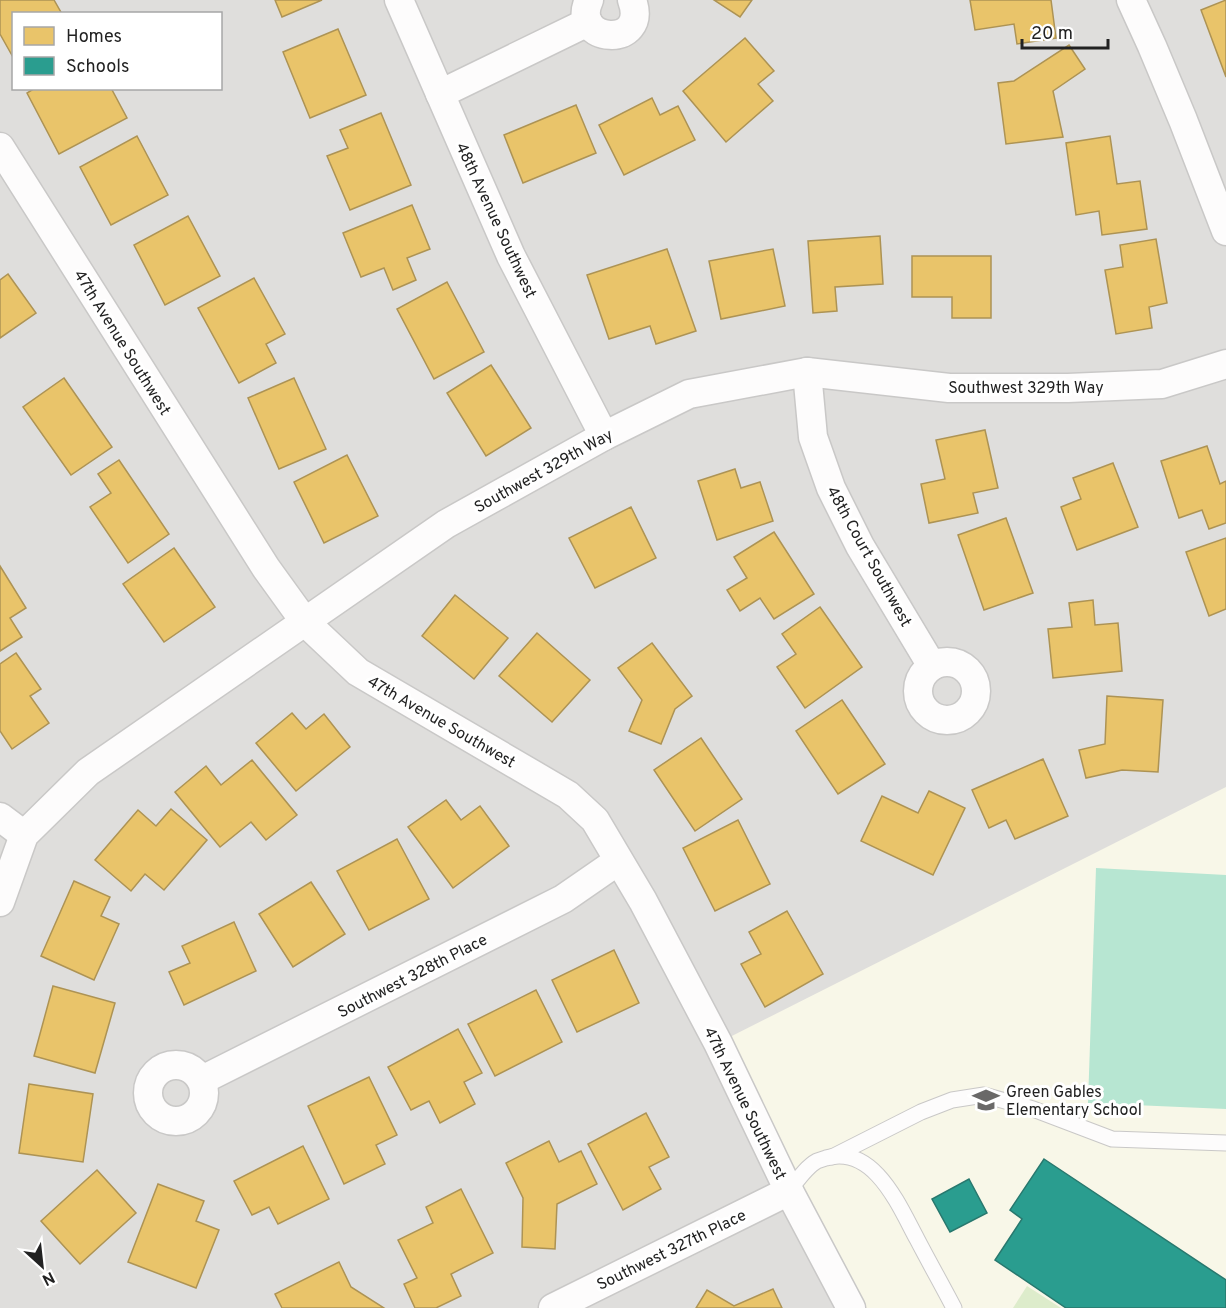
<svg xmlns="http://www.w3.org/2000/svg" width="1226" height="1308" viewBox="0 0 1226 1308" font-family="Overpass,sans-serif">
  <style>
    .residential { fill: #dfdedc; fill-rule: evenodd }
    .education { fill: #f8f7e8 }
    .grass { fill: #ddeccb }
    .pitch { fill: #b7e6d2 }
    .homes { fill: #e9c46a; stroke: #ad9354; stroke-width: 1.5 }
    .schools { fill: #2a9d8f; stroke: #28786e; stroke-width: 1.5 }
    .lines { fill: none; stroke-linecap: round; stroke-linejoin: round }
    .service-casing { stroke: #c9c8c7; stroke-width: 17 }
    .minor-casing { stroke: #c9c8c7; stroke-width: 31 }
    .service { stroke: #fdfcfc; stroke-width: 15 }
    .minor { stroke: #fdfcfc; stroke-width: 28 }
    .labels { text-anchor: middle; stroke-width: 6; stroke-linejoin: round; paint-order: stroke }
    .street-label { font-size: 16px; fill: #222; stroke: #fff }
    .poi-label { font-size: 16px; fill: #222; stroke: #fff; text-anchor: start }
  </style>
  <rect width="100%" height="100%" fill="#f0eeeb"/>
  <!-- residential -->
  <path class="residential" d="M0,0H1226V1308H0ZM14,14H220V88H14Z"/>
  <!-- education -->
  <polygon class="education" points="1226,787 1226,1308 851,1308 718,1043"/>
  <!-- grass -->
  <polygon class="grass" points="1027,1286 1061,1308 1013,1308"/>
  <!-- pitch -->
  <polygon class="pitch" points="1096,868 1226,875 1226,1109 1088,1103"/>
  <!-- homes -->
  <g class="homes">
    <polygon points="0,0 54,0 62,14 14,14 14,59 0,34"/>
    <polygon points="275,0 322,0 282,17"/>
    <polygon points="714,0 752,0 740,17"/>
    <polygon points="970,0 1051,0 1056,38 1017,44 1014,24 975,30"/>
    <polygon points="1226,0 1226,77 1201,10"/>
    <polygon points="338,29 366,95 310,118 283,52"/>
    <polygon points="745,38 774,71 758,84 773,101 726,142 683,91"/>
    <polygon points="1069,45 1085,69 1053,91 1063,137 1006,144 998,83 1014,81"/>
    <polygon points="35,88 111,88 127,118 59,154 27,93"/>
    <polygon points="652,98 660,115 678,106 695,140 624,175 599,125"/>
    <polygon points="576,105 596,153 523,183 504,135"/>
    <polygon points="381,113 411,185 350,210 327,156 348,148 340,130"/>
    <polygon points="137,136 168,195 111,225 80,167"/>
    <polygon points="1110,136 1117,184 1140,181 1147,229 1102,235 1099,211 1076,215 1066,143"/>
    <polygon points="412,205 430,249 407,258 416,280 393,290 384,268 361,277 343,233"/>
    <polygon points="188,216 220,276 165,305 134,245"/>
    <polygon points="880,236 883,284 835,287 837,311 813,313 808,241"/>
    <polygon points="1156,239 1167,303 1149,307 1152,328 1116,334 1105,270 1123,267 1120,245"/>
    <polygon points="667,249 696,331 656,344 650,326 609,339 587,275"/>
    <polygon points="773,249 785,306 721,319 709,261"/>
    <polygon points="912,256 991,256 991,318 952,318 952,297 912,297"/>
    <polygon points="8,274 36,313 0,338 0,280"/>
    <polygon points="254,278 285,334 266,344 276,363 239,383 198,308"/>
    <polygon points="447,282 484,352 434,379 397,309"/>
    <polygon points="491,365 531,428 486,456 447,393"/>
    <polygon points="64,378 112,447 71,475 23,407"/>
    <polygon points="294,378 326,449 279,469 248,398"/>
    <polygon points="985,430 998,488 973,493 978,513 929,523 921,484 945,479 936,440"/>
    <polygon points="1207,446 1220,484 1226,481 1226,523 1209,529 1202,510 1179,518 1161,461"/>
    <polygon points="347,455 378,516 324,543 294,482"/>
    <polygon points="119,460 169,534 128,563 90,507 111,493 98,474"/>
    <polygon points="1113,463 1138,527 1077,550 1061,507 1081,499 1073,478"/>
    <polygon points="735,469 741,488 760,482 773,521 717,540 698,481"/>
    <polygon points="631,507 656,558 595,588 569,538"/>
    <polygon points="1006,518 1033,593 984,610 958,535"/>
    <polygon points="774,532 814,594 774,619 760,598 740,611 727,590 747,578 734,557"/>
    <polygon points="1226,538 1226,609 1209,616 1186,552"/>
    <polygon points="174,548 215,607 164,642 123,584"/>
    <polygon points="0,566 26,608 10,618 22,637 0,651"/>
    <polygon points="455,595 508,638 474,679 422,636"/>
    <polygon points="1093,600 1095,625 1118,623 1122,671 1053,678 1048,629 1072,627 1069,603"/>
    <polygon points="820,607 862,667 805,708 777,667 796,654 782,634"/>
    <polygon points="537,633 590,680 552,722 499,676"/>
    <polygon points="652,643 692,696 675,709 661,744 629,731 642,700 618,668"/>
    <polygon points="16,653 41,689 30,696 49,723 12,749 0,731 0,664"/>
    <polygon points="1107,696 1163,700 1158,772 1122,770 1086,778 1079,750 1105,744"/>
    <polygon points="842,700 885,764 838,794 796,731"/>
    <polygon points="292,713 306,729 324,714 350,747 296,791 256,743"/>
    <polygon points="701,738 742,799 695,831 654,770"/>
    <polygon points="1043,759 1068,816 1015,839 1006,820 989,828 972,790"/>
    <polygon points="252,760 297,815 266,840 251,822 220,847 175,792 206,766 221,785"/>
    <polygon points="929,791 965,808 933,875 861,841 882,796 918,813"/>
    <polygon points="446,800 461,820 480,806 509,846 453,888 408,827"/>
    <polygon points="171,809 207,840 164,890 145,874 131,891 95,860 138,810 156,826"/>
    <polygon points="738,820 770,884 715,911 683,848"/>
    <polygon points="397,839 429,899 369,930 337,871"/>
    <polygon points="74,881 110,897 101,916 119,924 94,980 41,956"/>
    <polygon points="311,882 345,934 293,967 259,914"/>
    <polygon points="787,911 823,974 765,1007 741,964 761,954 749,932"/>
    <polygon points="234,922 256,971 184,1005 169,972 190,963 182,946"/>
    <polygon points="614,950 639,1003 577,1032 552,980"/>
    <polygon points="53,986 115,1003 95,1073 34,1056"/>
    <polygon points="536,990 562,1042 495,1076 468,1024"/>
    <polygon points="458,1029 482,1073 464,1082 475,1104 440,1123 429,1101 411,1110 388,1067"/>
    <polygon points="369,1077 397,1135 376,1145 385,1164 344,1184 308,1106"/>
    <polygon points="29,1084 93,1094 83,1162 19,1153"/>
    <polygon points="646,1113 669,1157 649,1167 661,1189 623,1210 588,1144"/>
    <polygon points="549,1141 559,1162 581,1151 597,1184 557,1204 555,1249 522,1247 523,1198 506,1163"/>
    <polygon points="303,1146 329,1199 278,1224 269,1207 252,1215 234,1181"/>
    <polygon points="97,1170 136,1213 80,1264 41,1221"/>
    <polygon points="158,1184 204,1201 196,1221 219,1230 196,1288 128,1262"/>
    <polygon points="461,1189 493,1253 451,1274 461,1296 436,1308 415,1308 404,1284 417,1278 398,1240 433,1223 426,1207"/>
    <polygon points="339,1262 351,1287 384,1308 282,1308 275,1294"/>
    <polygon points="773,1289 782,1308 696,1308 707,1290 734,1306"/>
  </g>
  <!-- schools -->
  <g class="schools">
    <polygon points="1044,1159 1226,1280 1226,1308 1066,1308 995,1260 1022,1219 1010,1210"/>
    <polygon points="969,1179 987,1213 950,1232 932,1199"/>
  </g>
  <g class="lines">
    <defs>
      <g id="service">
        <polyline points="832,1157 921,1112 952,1100 984,1095 1033,1109 1112,1139 1226,1143"/>
        <path d="M789,1191C797,1181 806,1167 817,1161C820,1160 823,1159 826,1158C874,1144 899,1206 917,1239C929,1262 942,1285 954,1308"/>
      </g>
      <g id="minor">
        <polyline points="399,0 511,256 604,436"/>
        <path d="M589,0C569,43 650,50 632,0"/>
        <polyline points="1131,0 1152,46 1183,120 1226,231"/>
        <polyline points="440,94 588,22"/>
        <polyline points="0,147 266,568 305,622 358,672 568,795 595,820 643,901 718,1043 789,1191 851,1308"/>
        <polyline points="807,372 813,437 831,488 860,546 932,666"/>
        <circle cx="947" cy="691" r="29"/>
        <polyline points="0,817 24,835"/>
        <polyline points="0,902 24,835 88,772 446,524 604,436 689,394 807,372 949,388 1068,388 1162,384 1226,364"/>
        <circle cx="176" cy="1093" r="28"/>
        <polyline points="202,1080 563,899 618,861"/>
        <polyline points="553,1308 789,1191"/>
      </g>
    </defs>
    <!-- service casing -->
    <use href="#service" class="service-casing"/>
    <!-- minor casing -->
    <use href="#minor" class="minor-casing"/>
    <!-- service -->
    <use href="#service" class="service"/>
    <!-- minor -->
    <use href="#minor" class="minor"/>
  </g>
  <!-- icons -->
  <defs>
    <symbol id="school-bare" viewBox="-9 -9 18 18"><path d="M0-5L7-2L0 1L-7-2ZM-4 1L0 2.5L4 1V4Q0 6-4 4Z" fill="#6a6968" stroke="#fff" stroke-width="2.5" paint-order="stroke"/></symbol>
  </defs>
  <g fill-rule="evenodd">
    <use href="#school-bare" x="967" y="1081" width="38" height="38"/>
  </g>
  <g class="labels">
    <!-- street labels -->
    <g class="street-label">
      <text transform="translate(497 220) rotate(65)" y="6">48th Avenue Southwest</text>
      <text transform="translate(123 342) rotate(58)" y="6">47th Avenue Southwest</text>
      <text x="1026" y="393">Southwest 329th Way</text>
      <text transform="translate(543 470) rotate(-29)" y="6">Southwest 329th Way</text>
      <text transform="translate(870 556) rotate(61)" y="6">48th Court Southwest</text>
      <text transform="translate(442 721) rotate(30)" y="6">47th Avenue Southwest</text>
      <text transform="translate(412 975) rotate(-27)" y="6">Southwest 328th Place</text>
      <text transform="translate(746 1103) rotate(64)" y="6">47th Avenue Southwest</text>
      <text transform="translate(671 1249) rotate(-26)" y="6">Southwest 327th Place</text>
    </g>
    <!-- poi labels -->
    <g class="poi-label">
      <text x="1006" y="1097">Green Gables<tspan x="1006" dy="18">Elementary School</tspan></text>
    </g>
  </g>
  <!-- legend -->
  <rect x="12" y="12" width="210" height="78" fill="#ffffff" stroke="#a7a7a7" stroke-width="1.5"/>
  <rect x="24" y="27" width="30" height="18" fill="#e9c46a" stroke="#a7a7a7" stroke-width="1.5"/>
  <text x="66" y="42" font-size="18" fill="#222222">Homes</text>
  <rect x="24" y="57" width="30" height="18" fill="#2a9d8f" stroke="#a7a7a7" stroke-width="1.5"/>
  <text x="66" y="72" font-size="18" fill="#222222">Schools</text>
  <!-- north arrow -->
  <g transform="translate(42 1266) rotate(153)" stroke="#ffffff" stroke-width="4.5" paint-order="stroke">
  <path d="M0-4.5L10 22L0 15L-10 22Z" fill="#222222"/>
  <text y="-9" font-size="16" font-weight="bold" text-anchor="middle" fill="#222222">N</text>
  </g>
  <!-- scale -->
  <path d="M1022 39v9h86v-9" fill="none" stroke="#222222" stroke-width="3"/>
  <text x="1031" y="39" font-size="18" fill="#222222" stroke="#ffffff" stroke-width="4.5" paint-order="stroke">20 m</text>
</svg>
